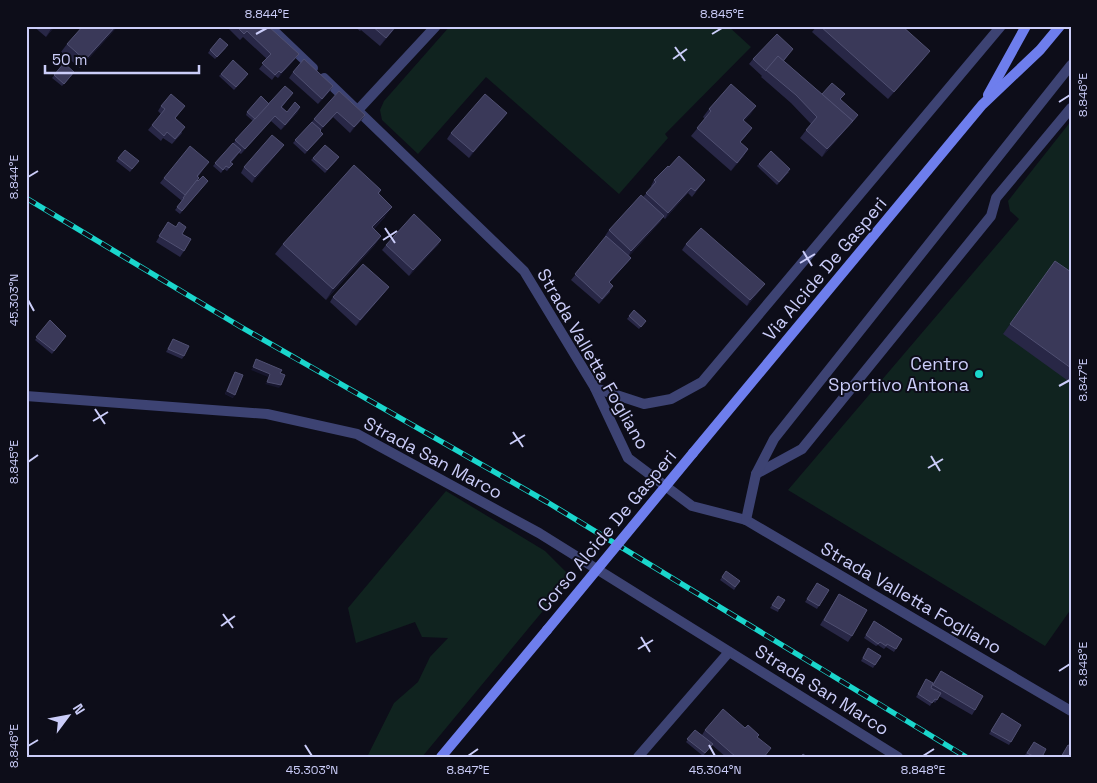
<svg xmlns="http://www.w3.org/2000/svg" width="1097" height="783" viewBox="0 0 1097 783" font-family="'Space Grotesk',sans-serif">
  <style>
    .green { fill: #10231f }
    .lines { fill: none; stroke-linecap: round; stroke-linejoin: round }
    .lane { stroke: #3d4373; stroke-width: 10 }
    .street { stroke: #3d4373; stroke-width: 10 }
    .secondary { stroke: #6e7eed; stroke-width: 10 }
    .rail-casing { stroke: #1ad6cc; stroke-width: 5.5 }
    .rail { stroke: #0d0d19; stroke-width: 4; stroke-dasharray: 11; stroke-linecap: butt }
    .secondary-bridge { stroke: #6e7eed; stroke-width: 10 }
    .wall { fill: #282746 }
    .shaded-wall { fill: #16152c }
    .building { fill: #3a3959; stroke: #505072 }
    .ticks { fill: none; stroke: #cbcdf9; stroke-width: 2 }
    .poi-dot { fill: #1ad6cc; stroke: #0d0d19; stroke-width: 2 }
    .labels { text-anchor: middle; stroke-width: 4; stroke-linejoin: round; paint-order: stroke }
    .street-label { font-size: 18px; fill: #cbcdf9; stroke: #0d0d19 }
    .poi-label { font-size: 18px; fill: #cbcdf9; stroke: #0d0d19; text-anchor: end }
    .neatline { fill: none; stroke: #cbcdf9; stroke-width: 2 }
    .ticks-label { font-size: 12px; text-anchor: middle; fill: #cbcdf9 }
  </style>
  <rect width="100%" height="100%" fill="#0d0d19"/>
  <!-- green -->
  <g class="green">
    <polygon points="450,26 728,26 751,47 665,134 668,138 619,194 486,77 418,154 382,120 380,110 384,101"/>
    <polygon points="1071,121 1071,609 1045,646 788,490 1019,219 1010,211 1008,201"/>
    <polygon points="446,491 545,551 571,577 422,757 367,757 394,703 418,682 430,657 448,638 422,637 415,622 356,643 348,608"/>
  </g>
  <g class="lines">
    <!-- lane -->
    <polyline class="lane" points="756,474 802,449 991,216 996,198 1071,108"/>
    <!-- street -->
    <g class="street">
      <polyline points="269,26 313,68"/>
      <polyline points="324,78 524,271 595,388 628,458 692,506 746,520 1071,711"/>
      <polyline points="358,110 436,26"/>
      <polyline points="595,388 644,404 671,399 702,382 1001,26"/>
      <polyline points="26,396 267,414 357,434 539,533 898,757"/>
      <polyline points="746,520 756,474 774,439 1071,65"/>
      <polyline points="638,757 729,652"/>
    </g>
    <!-- secondary -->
    <g class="secondary">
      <polyline points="988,95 1026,26"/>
      <polyline points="693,453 982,105 1040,50 1060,26"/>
      <polyline points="441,757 547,630"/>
    </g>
    <defs>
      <polyline id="rail" points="26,198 241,327 547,502 966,757"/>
    </defs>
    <!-- rail casing -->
    <use href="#rail" class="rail-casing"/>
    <!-- rail -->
    <use href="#rail" class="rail"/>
    <!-- secondary-bridge -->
    <polyline class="secondary-bridge" points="547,630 693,453"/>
  </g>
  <!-- wall -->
  <g class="wall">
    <polygon points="33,26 55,26 46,37"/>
    <polygon points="118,26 80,68 61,52 67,44"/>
    <polygon points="229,26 268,26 295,59 278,78 275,76 272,80 259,69 267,59 243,37 240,40 228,28"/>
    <polygon points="354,26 397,26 380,46 361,30 360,31"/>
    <polygon points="817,26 902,26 924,59 888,99 812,32"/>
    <polygon points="226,48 215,59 208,53 210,50"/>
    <polygon points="789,54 784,61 822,94 841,99 854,120 822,157 800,138 811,124 791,103 761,77 762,76 749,64 753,59"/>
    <polygon points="64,63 72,75 62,86 52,78"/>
    <polygon points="293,72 330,91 318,104 289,78"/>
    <polygon points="221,74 246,77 234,90 219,76"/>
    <polygon points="339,91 365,115 350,133 333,117 320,131 321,136 305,154 293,143"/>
    <polygon points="293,93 282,107 287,112 300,107 297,113 281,130 271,121 241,154 239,153 231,163 233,164 227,171 224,169 221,173 213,166 253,121 246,115 247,112"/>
    <polygon points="161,106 181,111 175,118 182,133 172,144 163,138 161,141 148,130 161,114 158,111"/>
    <polygon points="756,106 744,121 746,136 740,142 748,149 743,157 731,171 691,136 705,119 703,117 709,109"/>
    <polygon points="507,113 469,158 447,139 451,133"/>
    <polygon points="125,150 139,161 130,172 116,161"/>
    <polygon points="280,150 252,183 241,173 244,167"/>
    <polygon points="313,158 337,160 325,173 311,160"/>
    <polygon points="759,164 789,172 777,185 757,166"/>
    <polygon points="205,167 198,177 197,181 206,183 180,214 175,210 182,201 160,183 164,178"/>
    <polygon points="669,167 705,180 692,197 688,193 665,219 663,217 660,222 629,256 631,258 627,263 609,283 610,292 599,304 571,280 606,237 605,236 609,230 643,197 652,187 651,186 654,180"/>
    <polygon points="381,190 379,194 385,217 374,229 381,236 374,246 326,300 275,254 283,244"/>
    <polygon points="168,222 182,234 184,251 180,257 156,242"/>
    <polygon points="441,240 438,245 409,276 382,250 386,245"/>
    <polygon points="686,244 761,289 747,306 682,250"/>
    <polygon points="1055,261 1071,272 1071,383 1003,334"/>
    <polygon points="385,292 356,326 330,302 333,297"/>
    <polygon points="634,310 646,321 639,329 627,319"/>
    <polygon points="50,320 66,336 52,354 35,340"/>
    <polygon points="173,339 184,356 182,359 166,352"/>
    <polygon points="235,372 233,398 225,394 233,375"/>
    <polygon points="726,571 740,581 734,590 720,580"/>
    <polygon points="817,583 829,590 817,609 805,602"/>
    <polygon points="839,594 852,636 848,642 820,625"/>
    <polygon points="778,596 779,609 778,612 770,608"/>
    <polygon points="874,621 902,639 894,652 886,647 884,649 878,645 876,646 864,638"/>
    <polygon points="866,651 881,656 873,668 861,661"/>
    <polygon points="941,671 975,710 972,715 939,696 935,703 933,701 930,706 916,697 925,682 933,683"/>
    <polygon points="1002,713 1021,725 1009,745 989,734"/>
    <polygon points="745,728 757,737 764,757 726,757 712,745 703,756 686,742 695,730 702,735 705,730"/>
    <polygon points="1034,742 1042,757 1028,757 1025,755"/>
  </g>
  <!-- shaded-wall -->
  <g class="shaded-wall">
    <polygon points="54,26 55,26 46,37 51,29"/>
    <polygon points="116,26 118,26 80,68 85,60"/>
    <polygon points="396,26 397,26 380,46 386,38"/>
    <polygon points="930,51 924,59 888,99 894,92"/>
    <polygon points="299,54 295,59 278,78 281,73"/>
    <polygon points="333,86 330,91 318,104 322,99"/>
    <polygon points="756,106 751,114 738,128 743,120"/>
    <polygon points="300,107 297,113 281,130 285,125"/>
    <polygon points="337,112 333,117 319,132 323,127"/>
    <polygon points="507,113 503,119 469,158 473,152"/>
    <polygon points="365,115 361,121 350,133 354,127"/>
    <polygon points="858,115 854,120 822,157 827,149"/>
    <polygon points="275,116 271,121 241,154 245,149"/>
    <polygon points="752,128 746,136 734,150 740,142"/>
    <polygon points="284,145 280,150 252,183 255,177"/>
    <polygon points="748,149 743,157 731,171 737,163"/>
    <polygon points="691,188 688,193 665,219 668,213"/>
    <polygon points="392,207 385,217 365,238 372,227"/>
    <polygon points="664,216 660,222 628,257 631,251"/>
    <polygon points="381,236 374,246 326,300 333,289"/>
    <polygon points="441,240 438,245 409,276 413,270"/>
    <polygon points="631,258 627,263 605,288 609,282"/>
    <polygon points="765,284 761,289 747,306 750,300"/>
    <polygon points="389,287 385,292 356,326 360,320"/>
    <polygon points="253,367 270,374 268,377 251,370"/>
    <polygon points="267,382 281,385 279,388 265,384"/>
    <polygon points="227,391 235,395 233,398 225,394"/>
  </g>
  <!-- building -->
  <g class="building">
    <polygon points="48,26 54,26 51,29"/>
    <polygon points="83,26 116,26 85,60 67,44"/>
    <polygon points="236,26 268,26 299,54 281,73 279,71 275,75 262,63 271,54 247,31 244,34"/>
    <polygon points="372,26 396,26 386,38"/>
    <polygon points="820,26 902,26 930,51 894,92"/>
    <polygon points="777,34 793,49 783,61 778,56 766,71 753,59"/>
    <polygon points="220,38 228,45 217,57 210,50"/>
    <polygon points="778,56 853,121 827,149 806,130 817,117 796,95 766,70"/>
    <polygon points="304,59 333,86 322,99 293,72"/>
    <polygon points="233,60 248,74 236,87 221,74"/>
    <polygon points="64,63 74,72 64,84 54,75"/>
    <polygon points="832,83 845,94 840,99 858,115 851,123 853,121 822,94"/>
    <polygon points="731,84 756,106 743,120 752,128 740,142 748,149 737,163 697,128 711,111 709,109"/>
    <polygon points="285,86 293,93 281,107 287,112 295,102 300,107 285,125 275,116 245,149 235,140"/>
    <polygon points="339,91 365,115 354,127 337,112 323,127 314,119"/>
    <polygon points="171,94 185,106 175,118 185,127 175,139 167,132 164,136 152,125 165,109 161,106"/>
    <polygon points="485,94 507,113 473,152 451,133"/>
    <polygon points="261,96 269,104 255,119 247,112"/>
    <polygon points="312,122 321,130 320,131 323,134 307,151 295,140"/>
    <polygon points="272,135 284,145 255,177 244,167"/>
    <polygon points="233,143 241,150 230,162 233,164 229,168 226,166 223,170 215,163"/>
    <polygon points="325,145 339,157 327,170 313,158"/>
    <polygon points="190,146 209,162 197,176 199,178 185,195 164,178"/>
    <polygon points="125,150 139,161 132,169 118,158"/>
    <polygon points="771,151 790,169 779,182 759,164"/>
    <polygon points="679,156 705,180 695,191 691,188 668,213 646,193 656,182 654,180 668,166 669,167"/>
    <polygon points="354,165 381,190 378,193 392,207 372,227 381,236 333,289 283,244"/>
    <polygon points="203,176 208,181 182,211 177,207 184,198 183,198 197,180 198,181"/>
    <polygon points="641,195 664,216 631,251 609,230"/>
    <polygon points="414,214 441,240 413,270 386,245"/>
    <polygon points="168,222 176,227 179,222 186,227 182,234 191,239 184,251 159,236"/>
    <polygon points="701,228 765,284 750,300 686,244"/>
    <polygon points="606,236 631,258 609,282 613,286 602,299 575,274"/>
    <polygon points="1055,261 1071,272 1071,368 1010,324"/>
    <polygon points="363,264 389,287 360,320 333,297"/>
    <polygon points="634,310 646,321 641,327 629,316"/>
    <polygon points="50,320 66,336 54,351 36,337"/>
    <polygon points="173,339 189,346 184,356 168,349"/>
    <polygon points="256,359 282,370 280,373 285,375 281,385 267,382 270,374 253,367"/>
    <polygon points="235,372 243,375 235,395 227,391"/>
    <polygon points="726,571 740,581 735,587 722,577"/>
    <polygon points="817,583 829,590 819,606 807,599"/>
    <polygon points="839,594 867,610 852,636 824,620"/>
    <polygon points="778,596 785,600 779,609 772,605"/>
    <polygon points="874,621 902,639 896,649 887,644 886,646 880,642 878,644 866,635"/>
    <polygon points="868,648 881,656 875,665 863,658"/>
    <polygon points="941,671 983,696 975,710 933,685"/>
    <polygon points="926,679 933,683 931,688 941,693 937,700 935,699 932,703 918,694"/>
    <polygon points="723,709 745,728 748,725 759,735 757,737 771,748 764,757 736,757 705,730"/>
    <polygon points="1002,713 1021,725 1011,742 991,731"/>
    <polygon points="695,730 713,744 705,753 687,739"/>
    <polygon points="1034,742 1046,749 1042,757 1035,757 1027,753"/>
    <polygon points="1068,745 1071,746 1071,757 1061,757"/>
    <polygon points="803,754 807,757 801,757"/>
  </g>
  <!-- ticks -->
  <path class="ticks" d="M256,34L267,28M712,34L722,28M675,47L685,61M673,59L687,49M1059,102L1070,95M28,177L38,171M385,228L395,243M383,240L397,231M803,251L812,266M800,263L815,254M28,300L34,311M1059,386L1070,380M95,409L105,424M93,421L108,412M513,432L523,447M510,444L525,435M931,456L940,471M28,462L38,455M928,468L943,459M223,614L233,628M221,626L235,616M641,637L650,652M638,649L653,640M1059,671L1070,664M305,745L312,756M709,745L715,756M28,746L38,740M468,756L478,749M923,756L934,749"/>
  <!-- markers -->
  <circle class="poi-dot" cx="979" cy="374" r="5"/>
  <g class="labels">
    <!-- street labels -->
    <g class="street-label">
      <text transform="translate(825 269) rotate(-50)" y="6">Via Alcide De Gasperi</text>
      <text transform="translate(593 359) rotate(60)" y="6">Strada Valletta Fogliano</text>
      <text transform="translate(433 458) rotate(28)" y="6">Strada San Marco</text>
      <text transform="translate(607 531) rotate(-50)" y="6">Corso Alcide De Gasperi</text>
      <text transform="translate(911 598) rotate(30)" y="6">Strada Valletta Fogliano</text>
      <text transform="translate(822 690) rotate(32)" y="6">Strada San Marco</text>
    </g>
    <!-- poi labels -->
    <g class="poi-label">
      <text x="969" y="370">Centro<tspan x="969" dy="21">Sportivo Antona</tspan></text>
    </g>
  </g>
  <!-- border -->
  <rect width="1097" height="783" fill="none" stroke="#0d0d19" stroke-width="55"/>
  <!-- north arrow -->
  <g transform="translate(68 716) rotate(58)" stroke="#0d0d19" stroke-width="4" paint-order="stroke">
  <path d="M0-4L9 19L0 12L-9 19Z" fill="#cbcdf9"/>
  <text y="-8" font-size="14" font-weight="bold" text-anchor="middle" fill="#cbcdf9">N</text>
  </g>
  <!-- scale -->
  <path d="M45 65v8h154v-8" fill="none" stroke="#cbcdf9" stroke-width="2.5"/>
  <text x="52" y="65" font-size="15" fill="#cbcdf9" stroke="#0d0d19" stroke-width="4" paint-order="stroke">50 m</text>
  <rect x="28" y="28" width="1042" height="728" class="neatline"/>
  <g class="ticks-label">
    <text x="267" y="18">8.844°E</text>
    <text x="722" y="18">8.845°E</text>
    <text transform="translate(1083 95) rotate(-90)" y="4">8.846°E</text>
    <text transform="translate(14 177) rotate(-90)" y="4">8.844°E</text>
    <text transform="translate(14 300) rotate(-90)" y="4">45.303°N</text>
    <text transform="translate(1083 380) rotate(-90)" y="4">8.847°E</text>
    <text transform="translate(14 462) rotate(-90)" y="4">8.845°E</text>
    <text transform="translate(1083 664) rotate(-90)" y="4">8.848°E</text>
    <text transform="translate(14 746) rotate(-90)" y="4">8.846°E</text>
    <text x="312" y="774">45.303°N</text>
    <text x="468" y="774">8.847°E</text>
    <text x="715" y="774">45.304°N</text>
    <text x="923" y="774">8.848°E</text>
  </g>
</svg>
